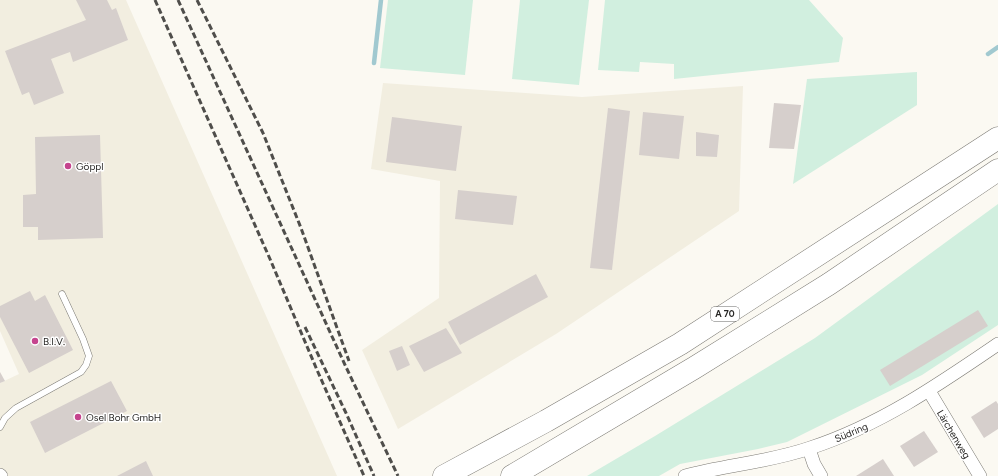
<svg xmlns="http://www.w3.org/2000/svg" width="998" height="476" viewBox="0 0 998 476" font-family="Figtree,sans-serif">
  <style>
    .built { fill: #f2eee0 }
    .green { fill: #d1efdf }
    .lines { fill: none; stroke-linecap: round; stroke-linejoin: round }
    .stream { stroke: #a1c9d0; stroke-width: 4.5 }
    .building { fill: #d6cfcc }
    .service-casing { stroke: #7c7a74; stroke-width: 7 }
    .minor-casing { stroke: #7c7a74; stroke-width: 14 }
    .motorway-casing { stroke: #7c7a74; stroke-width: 23 }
    .service { stroke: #fff; stroke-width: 6 }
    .minor { stroke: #fff; stroke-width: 13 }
    .motorway { stroke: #fff; stroke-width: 22 }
    .rail { stroke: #4f4e4b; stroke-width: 3; stroke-dasharray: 6 3; stroke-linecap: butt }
    .poi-dot { fill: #c5448e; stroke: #fff; stroke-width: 1.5 }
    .labels { text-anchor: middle; stroke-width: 3; stroke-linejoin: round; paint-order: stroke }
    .shield { fill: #fff; stroke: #676665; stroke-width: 1 }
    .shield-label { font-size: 9px; font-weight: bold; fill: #262523 }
    .poi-label { font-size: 10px; fill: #262523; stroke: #fff; text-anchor: start }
    .street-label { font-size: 10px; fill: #262523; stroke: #fff }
  </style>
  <rect width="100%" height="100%" fill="#fbf9f2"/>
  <!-- built -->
  <g class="built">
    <polygon points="0,0 126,0 337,476 0,476 0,383 19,374 0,331"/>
    <polygon points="383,83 582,97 743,86 739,211 556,334 398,429 362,350 439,298 440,181 371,169"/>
  </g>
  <!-- green -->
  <g class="green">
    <polygon points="388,0 473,0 465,75 380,68"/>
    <polygon points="520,0 589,0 579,85 512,79"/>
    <polygon points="605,0 809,0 843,38 839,62 674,79 674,64 640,62 639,72 598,70"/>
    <polygon points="917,72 917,105 793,184 807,79"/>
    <polygon points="998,204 998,325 922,375 787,442 758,449 680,464 659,476 587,476 655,436 815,338"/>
  </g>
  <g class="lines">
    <!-- stream -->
    <g class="stream">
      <polyline points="988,54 998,47"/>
      <polyline points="374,63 381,0"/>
    </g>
  </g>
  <!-- building -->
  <g class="building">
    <polygon points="76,0 107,0 112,10 116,8 128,40 73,62 70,52 51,59 64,93 34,105 29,92 22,95 5,51 86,20"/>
    <polygon points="774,103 801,105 794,149 769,148"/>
    <polygon points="608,108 630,111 612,270 590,268"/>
    <polygon points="643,112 684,116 679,159 639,155"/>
    <polygon points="392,117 462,126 456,171 386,162"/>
    <polygon points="696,132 719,135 717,157 696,156"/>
    <polygon points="100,135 103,238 38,240 38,227 23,227 23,195 36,194 35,137"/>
    <polygon points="458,190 517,196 513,225 455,219"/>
    <polygon points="536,274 548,297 460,345 448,322"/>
    <polygon points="30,291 35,301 45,295 73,350 29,373 0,317 0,306"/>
    <polygon points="978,310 988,326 890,386 880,370"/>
    <polygon points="446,328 462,353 424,372 409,346"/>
    <polygon points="402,346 410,365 397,371 389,351"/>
    <polygon points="0,372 5,381 0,383"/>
    <polygon points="111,381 127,411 45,453 30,422"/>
    <polygon points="996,401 998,404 998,429 984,438 971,417"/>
    <polygon points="924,431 938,452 914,467 900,446"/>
    <polygon points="883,459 894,476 856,476"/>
    <polygon points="146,461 153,476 117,476"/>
  </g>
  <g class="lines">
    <defs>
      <polyline id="service" points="0,427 5,418 16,408 81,372 86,365 89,356 83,339 62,294"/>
      <g id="minor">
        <polyline points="929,391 980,476"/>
        <polyline points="809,449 814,464 821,476"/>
        <polyline points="0,475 1,476"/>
        <path d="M685,476C726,465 770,462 810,448C880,425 938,385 998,344"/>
      </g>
      <g id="motorway">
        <polyline points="444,476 546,421 680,344 998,138"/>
        <polyline points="512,476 694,368 829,284 998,170"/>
      </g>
    </defs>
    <!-- service casing -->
    <use href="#service" class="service-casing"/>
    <!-- minor casing -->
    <use href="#minor" class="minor-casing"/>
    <!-- motorway casing -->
    <use href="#motorway" class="motorway-casing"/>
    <!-- service -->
    <use href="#service" class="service"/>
    <!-- minor -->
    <use href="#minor" class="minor"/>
    <!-- motorway -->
    <use href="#motorway" class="motorway"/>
    <!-- rail -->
    <g class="rail">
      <polyline points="155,0 270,259 317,370 364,476"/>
      <polyline points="178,0 346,367 398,476"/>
      <polyline points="197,0 263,133 301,228 349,361"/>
      <polyline points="305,327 346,413 374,476"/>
    </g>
  </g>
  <!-- markers -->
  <g class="poi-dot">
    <circle cx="68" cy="166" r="4"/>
    <circle cx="35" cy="341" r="4"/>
    <circle cx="78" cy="417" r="4"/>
  </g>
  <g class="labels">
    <!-- shield labels -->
    <rect class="shield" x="711" y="307" width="28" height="14" rx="3"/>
    <g class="shield-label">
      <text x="725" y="317">A 70</text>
    </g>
    <!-- poi labels -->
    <g class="poi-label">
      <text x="76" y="170">Göppl</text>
      <text x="43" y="345">B.I.V.</text>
      <text x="86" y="421">Osel Bohr GmbH</text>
    </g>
    <!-- street labels -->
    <g class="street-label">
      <text transform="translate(851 432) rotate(-23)" y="4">Südring</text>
      <text transform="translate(954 434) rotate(59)" y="4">Lärchenweg</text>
    </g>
  </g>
</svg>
